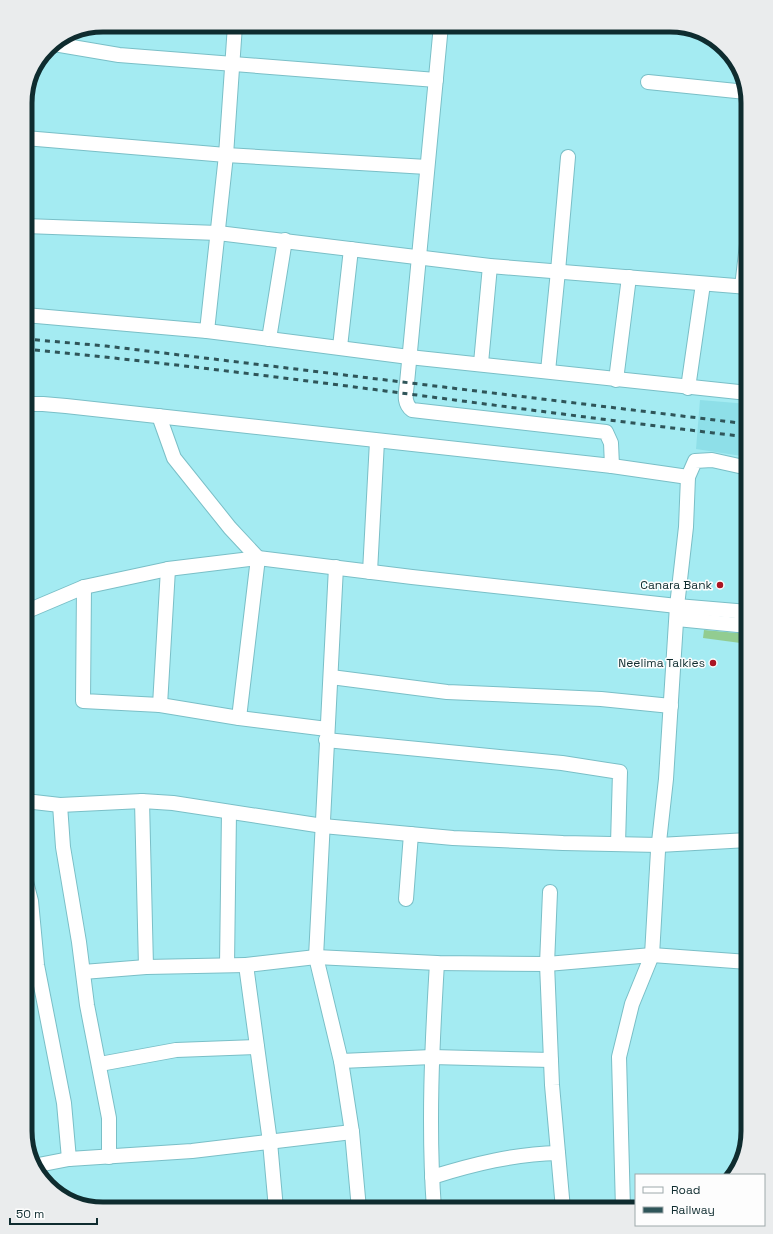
<svg xmlns="http://www.w3.org/2000/svg" width="773" height="1234" viewBox="0 0 773 1234" font-family="'Space Grotesk',sans-serif">
  <style>
    .built { fill: #8edfe8 }
    .building { fill: #92cc91 }
    .lines { fill: none; stroke-linecap: round; stroke-linejoin: round }
    .street-casing { stroke: #7abfc7; stroke-width: 16 }
    .street { stroke: #fff; stroke-width: 14 }
    .rail { stroke: #2f5559; stroke-width: 3; stroke-dasharray: 5 5; stroke-linecap: butt }
    .poi-dot { fill: #aa1523; stroke: #fdfdfd; stroke-width: 1.5 }
    .labels { text-anchor: middle; stroke-width: 3; stroke-linejoin: round; paint-order: stroke }
    .poi-label { font-size: 12px; fill: #0f2c2f; stroke: #fdfdfd; text-anchor: end }
    .rim { fill: none; stroke: #0f2c2f; stroke-width: 5 }
  </style>
  <rect width="100%" height="100%" fill="#a4ebf2"/>
  <!-- built -->
  <polygon class="built" points="700,400 748,404 748,457 696,449"/>
  <!-- building -->
  <polygon class="building" points="704,630 748,634 748,644 703,638"/>
  <g class="lines">
    <defs>
      <g id="street">
        <path d="M441,25L407,383C406,393 403,403 412,410L606,432L611,443L612,466"/>
        <polyline points="54,44 119,55 436,80"/>
        <polyline points="648,82 746,92"/>
        <polyline points="25,138 226,155 427,167"/>
        <polyline points="25,226 218,233 490,266 748,287"/>
        <polyline points="742,287 748,236"/>
        <polyline points="25,315 207,331 409,357 748,393"/>
        <polyline points="207,331 226,155 235,25"/>
        <polyline points="269,339 285,240"/>
        <polyline points="340,347 351,249"/>
        <polyline points="481,363 490,266"/>
        <polyline points="548,371 558,271 568,157"/>
        <polyline points="616,380 629,277"/>
        <polyline points="688,388 703,284"/>
        <polyline points="25,404 43,404 66,406 612,466 688,477"/>
        <polyline points="159,416 174,458 230,528 258,558 239,718"/>
        <polyline points="336,567 316,957 341,1061 352,1132 359,1209"/>
        <polyline points="370,572 377,441"/>
        <polyline points="84,587 83,701 160,705 239,718 327,729"/>
        <polyline points="25,612 84,587 168,569 258,558 412,577 677,606 748,612"/>
        <polyline points="677,619 748,626"/>
        <polyline points="331,677 447,692 601,699 671,706"/>
        <polyline points="160,705 168,569"/>
        <polyline points="326,740 562,763 620,772 618,844"/>
        <polyline points="25,801 60,805 142,801 173,803 323,826 453,838 563,843 659,845 748,840"/>
        <polyline points="142,801 146,967"/>
        <polyline points="60,805 63,847 79,942 87,1005 109,1118 109,1157"/>
        <polyline points="25,878 31,901 37,965 64,1103 69,1159"/>
        <polyline points="550,892 547,964 552,1085 563,1209"/>
        <polyline points="406,899 411,834"/>
        <polyline points="227,965 229,812"/>
        <polyline points="83,972 146,967 246,965"/>
        <polyline points="341,1061 432,1057 551,1060"/>
        <polyline points="100,1064 176,1050 257,1047"/>
        <polyline points="33,1166 69,1159 192,1151 352,1132"/>
        <path d="M432,1177C474,1164 514,1154 558,1153"/>
        <polyline points="276,1209 270,1142 246,965 316,957 437,963 547,964 652,955 748,962"/>
        <path d="M434,1209C428,1127 432,1045 437,963"/>
        <polyline points="623,1209 619,1057 632,1004 652,955 658,851 666,779 677,606 686,527 688,477 695,461 712,460 748,468"/>
      </g>
    </defs>
    <!-- street casing -->
    <use href="#street" class="street-casing"/>
    <!-- street -->
    <use href="#street" class="street"/>
    <!-- rail -->
    <g class="rail">
      <polyline points="25,339 106,346 748,424"/>
      <path d="M25,349C267,372 507,409 748,437"/>
    </g>
  </g>
  <!-- markers -->
  <g class="poi-dot">
    <circle cx="720" cy="585" r="4"/>
    <circle cx="713" cy="663" r="4"/>
  </g>
  <g class="labels">
    <!-- poi labels -->
    <g class="poi-label">
      <text x="712" y="589">Canara Bank</text>
      <text x="705" y="667">Neelima Talkies</text>
    </g>
  </g>
  <!-- crop -->
  <path d="M0 0H773V1234H0ZM103 32H670A71 71 0 0 1 741 103V1131A71 71 0 0 1 670 1202H103A71 71 0 0 1 32 1131V103A71 71 0 0 1 103 32Z" fill="#eaeced" fill-rule="evenodd"/>
  <path class="rim" d="M103 32H670A71 71 0 0 1 741 103V1131A71 71 0 0 1 670 1202H103A71 71 0 0 1 32 1131V103A71 71 0 0 1 103 32Z"/>
  <!-- legend -->
  <rect x="635" y="1174" width="130" height="52" fill="#fdfdfd" stroke="#9ea9ab"/>
  <rect x="643" y="1187" width="20" height="6" fill="#ffffff" stroke="#9ea9ab"/>
  <text x="671" y="1194" font-size="12" fill="#0f2c2f">Road</text>
  <rect x="643" y="1207" width="20" height="6" fill="#2f5559" stroke="#9ea9ab"/>
  <text x="671" y="1214" font-size="12" fill="#0f2c2f">Railway</text>
  <!-- scale -->
  <path d="M10 1218v6h87v-6" fill="none" stroke="#0f2c2f" stroke-width="2"/>
  <text x="16" y="1218" font-size="12" fill="#0f2c2f" stroke="#fdfdfd" stroke-width="3" paint-order="stroke">50 m</text>
</svg>
